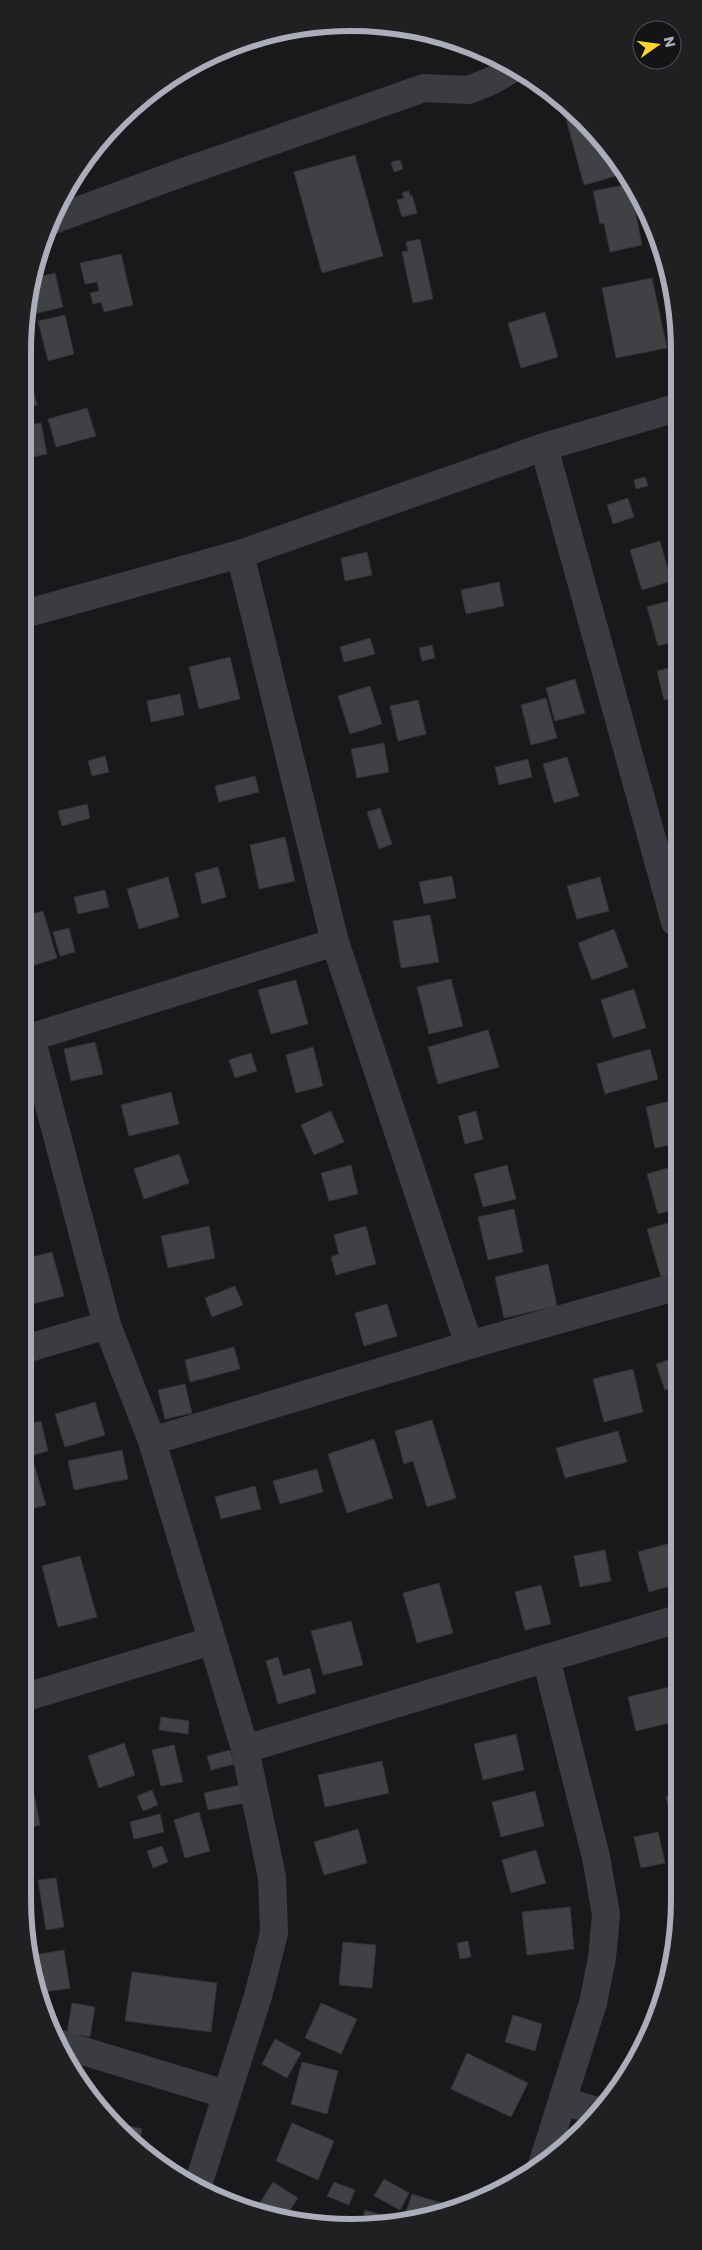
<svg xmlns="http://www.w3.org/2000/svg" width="702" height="2250" viewBox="0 0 702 2250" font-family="Poppins,sans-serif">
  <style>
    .building { fill: #404145; stroke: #333337 }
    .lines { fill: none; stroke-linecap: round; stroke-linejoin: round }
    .minor { stroke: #3b3c42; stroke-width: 28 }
    .rim { fill: none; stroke: #abadbb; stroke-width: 6 }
  </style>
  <rect width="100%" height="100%" fill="#19191b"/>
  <!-- building -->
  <g class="building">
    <polygon points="579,115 583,119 623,174 584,185 566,119"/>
    <polygon points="355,155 383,256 322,273 294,172"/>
    <polygon points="400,160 403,169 394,172 391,162"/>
    <polygon points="630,184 642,245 610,252 604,223 600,224 593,191"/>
    <polygon points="409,191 410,196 412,195 417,213 402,217 397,200 404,198 402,193"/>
    <polygon points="420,239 433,299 413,303 402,252 408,251 406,242"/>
    <polygon points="121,254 133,305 104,312 101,302 93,304 90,293 99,291 97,282 85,284 80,263"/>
    <polygon points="55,273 63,307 34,314 29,291 31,279"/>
    <polygon points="652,278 667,348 616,358 602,288"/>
    <polygon points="545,312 558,357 521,368 508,323"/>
    <polygon points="65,315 74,354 48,361 38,321"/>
    <polygon points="29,372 37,405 28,408"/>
    <polygon points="87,408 96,436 56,447 48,419"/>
    <polygon points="41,423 47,454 28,458 28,425"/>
    <polygon points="645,477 648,486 636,489 634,480"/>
    <polygon points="628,498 634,517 613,524 607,505"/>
    <polygon points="660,541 671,581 642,590 630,550"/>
    <polygon points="367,552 372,575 345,581 341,558"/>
    <polygon points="499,582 504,606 466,614 461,590"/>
    <polygon points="676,599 676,641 658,646 647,607"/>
    <polygon points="370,638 375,654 344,662 340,647"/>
    <polygon points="432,645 435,658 422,661 419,648"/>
    <polygon points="230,657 240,699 199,709 189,667"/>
    <polygon points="676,666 676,697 664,700 657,671"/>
    <polygon points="575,679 585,713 555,721 546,688"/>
    <polygon points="370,686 382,724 350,734 338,696"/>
    <polygon points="180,694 184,715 151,722 147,701"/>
    <polygon points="546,698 557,738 531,745 521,705"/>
    <polygon points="418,700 426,734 398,741 390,706"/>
    <polygon points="384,743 389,772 357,778 351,749"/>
    <polygon points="105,756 109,772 92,776 88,761"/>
    <polygon points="567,757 579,796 554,803 543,764"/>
    <polygon points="528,759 532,777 499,785 495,767"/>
    <polygon points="255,776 259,792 219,802 215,786"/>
    <polygon points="87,804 90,818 62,826 58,811"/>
    <polygon points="380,808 392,844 379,849 367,812"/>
    <polygon points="285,837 295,881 259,889 250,845"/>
    <polygon points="218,867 226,897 202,904 195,873"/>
    <polygon points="452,876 456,898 424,904 419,882"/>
    <polygon points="168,877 179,917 139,929 127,889"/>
    <polygon points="600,877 609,911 577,919 567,886"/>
    <polygon points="105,890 109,907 78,914 74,897"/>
    <polygon points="43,911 57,958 26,968 26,916"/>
    <polygon points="430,915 439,962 401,968 393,921"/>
    <polygon points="69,928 75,952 60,956 53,932"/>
    <polygon points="614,929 628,967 592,980 578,943"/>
    <polygon points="451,979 463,1026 429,1034 417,987"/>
    <polygon points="296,980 308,1024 271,1034 258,990"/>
    <polygon points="634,989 646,1028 613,1038 601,1000"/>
    <polygon points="488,1030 499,1067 438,1084 428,1047"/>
    <polygon points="675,1036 675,1061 668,1038"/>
    <polygon points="95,1042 103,1074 71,1081 64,1049"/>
    <polygon points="313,1047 323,1086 296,1093 286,1055"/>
    <polygon points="650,1049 658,1079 605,1094 597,1064"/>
    <polygon points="251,1053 257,1071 235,1078 229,1060"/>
    <polygon points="171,1092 179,1124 129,1136 121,1105"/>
    <polygon points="670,1101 675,1124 675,1144 655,1148 646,1107"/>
    <polygon points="331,1111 344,1142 314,1155 301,1125"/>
    <polygon points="476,1111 483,1139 465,1144 458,1116"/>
    <polygon points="179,1154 189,1183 144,1199 134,1169"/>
    <polygon points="351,1165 358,1194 329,1201 321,1173"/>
    <polygon points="507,1165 516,1199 483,1207 474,1174"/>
    <polygon points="675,1166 675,1209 658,1214 647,1174"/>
    <polygon points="514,1209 523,1252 488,1260 478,1217"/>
    <polygon points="675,1221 675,1273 661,1277 647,1229"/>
    <polygon points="209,1226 215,1258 168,1268 161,1236"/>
    <polygon points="366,1226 376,1264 336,1275 331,1257 339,1254 334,1235"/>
    <polygon points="52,1252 64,1296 25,1306 25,1259"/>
    <polygon points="548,1264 557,1306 504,1318 495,1277"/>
    <polygon points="235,1286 243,1305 212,1317 205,1298"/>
    <polygon points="387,1304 397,1336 364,1346 355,1313"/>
    <polygon points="234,1347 240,1369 190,1382 185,1360"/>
    <polygon points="674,1358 674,1387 665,1390 656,1364"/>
    <polygon points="633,1369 643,1412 604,1422 593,1379"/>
    <polygon points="185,1384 192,1413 165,1419 158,1390"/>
    <polygon points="95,1402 105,1435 65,1447 55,1414"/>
    <polygon points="432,1420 456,1498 427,1507 413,1461 404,1464 395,1431"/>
    <polygon points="41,1421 48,1451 24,1458 24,1425"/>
    <polygon points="618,1431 627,1462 565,1478 556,1448"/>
    <polygon points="374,1439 393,1498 347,1513 328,1454"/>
    <polygon points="122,1450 128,1479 74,1490 68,1461"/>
    <polygon points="34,1464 46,1505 24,1511 24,1467"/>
    <polygon points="317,1469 323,1492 280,1504 273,1481"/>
    <polygon points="255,1486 261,1509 221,1519 215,1497"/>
    <polygon points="674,1542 674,1585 649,1592 638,1552"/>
    <polygon points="605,1550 611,1581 580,1587 574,1556"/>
    <polygon points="80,1556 97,1617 58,1627 42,1566"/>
    <polygon points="439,1583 453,1633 417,1643 403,1593"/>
    <polygon points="541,1585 551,1624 525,1630 515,1592"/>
    <polygon points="351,1621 363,1665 323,1675 311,1631"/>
    <polygon points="278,1657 283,1676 310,1668 316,1693 278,1704 266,1661"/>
    <polygon points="674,1686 674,1722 636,1731 628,1697"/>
    <polygon points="161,1717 189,1721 188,1734 159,1730"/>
    <polygon points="516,1734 524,1770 483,1780 474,1744"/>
    <polygon points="124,1743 135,1775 99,1788 88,1756"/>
    <polygon points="174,1745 183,1782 161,1786 152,1750"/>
    <polygon points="28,1747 30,1762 23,1764 23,1749"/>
    <polygon points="230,1750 234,1764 211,1770 207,1756"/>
    <polygon points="382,1761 389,1793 325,1807 318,1775"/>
    <polygon points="240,1785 244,1803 208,1810 204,1793"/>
    <polygon points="152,1790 158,1805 143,1811 137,1796"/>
    <polygon points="535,1791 544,1826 501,1837 492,1802"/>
    <polygon points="34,1794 40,1825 23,1829 23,1796"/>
    <polygon points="673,1795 673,1827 666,1797"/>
    <polygon points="199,1812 210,1851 185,1858 174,1820"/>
    <polygon points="160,1814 164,1832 134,1839 130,1822"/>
    <polygon points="358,1829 367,1863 324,1875 314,1842"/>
    <polygon points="658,1832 665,1863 641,1868 634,1837"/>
    <polygon points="162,1846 168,1862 153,1868 147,1851"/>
    <polygon points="536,1850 546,1883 511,1893 502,1860"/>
    <polygon points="27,1863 32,1920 25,1920 23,1864"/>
    <polygon points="56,1878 64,1927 46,1930 38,1880"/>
    <polygon points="570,1907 574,1949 527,1955 522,1912"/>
    <polygon points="468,1941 471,1957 460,1959 457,1943"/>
    <polygon points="343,1942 376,1945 372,1988 339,1985"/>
    <polygon points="64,1950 70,1988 38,1993 28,1956"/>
    <polygon points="132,1972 217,1983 211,2032 125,2021"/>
    <polygon points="72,2003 95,2007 90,2037 67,2033"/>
    <polygon points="321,2003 357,2019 341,2054 305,2038"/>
    <polygon points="513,2015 542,2024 535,2051 505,2042"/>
    <polygon points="275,2039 301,2053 287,2078 262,2064"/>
    <polygon points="467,2053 528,2083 511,2117 451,2089"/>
    <polygon points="302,2062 338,2071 327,2114 291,2104"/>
    <polygon points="292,2123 334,2141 318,2180 276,2161"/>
    <polygon points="125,2125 142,2129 138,2148 123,2134"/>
    <polygon points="384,2179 409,2193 400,2210 374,2196"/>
    <polygon points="273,2182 298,2198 285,2218 256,2209"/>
    <polygon points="334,2182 355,2190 349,2205 327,2196"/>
    <polygon points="412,2194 458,2208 436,2216 418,2219 405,2215"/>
    <polygon points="365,2210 382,2215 379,2226 361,2226"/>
  </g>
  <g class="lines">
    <!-- minor -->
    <g class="minor">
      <polyline points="50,221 181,173 424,88 469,90 493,80 515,67"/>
      <polyline points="544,447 675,922"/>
      <polyline points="28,613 240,554 544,447 676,408"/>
      <polyline points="335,942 469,1345"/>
      <polyline points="31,1037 107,1325 152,1441 245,1749 272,1877 274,1933 258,1996 197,2188"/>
      <polyline points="26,1039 335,942 240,554"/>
      <polyline points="25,1349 107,1325"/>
      <polyline points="152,1441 469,1345 675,1287"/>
      <polyline points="23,1698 211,1641"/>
      <polyline points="245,1749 674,1620"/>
      <polyline points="60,2044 225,2094"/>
      <polyline points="563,2101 597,2111"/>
      <polyline points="542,2165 593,2003 602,1958 606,1915 596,1857 546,1658"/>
    </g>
  </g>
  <!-- crop -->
  <path d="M0 0H702V2250H0ZM351 31H351A320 320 0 0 1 671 351V1899A320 320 0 0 1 351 2219H351A320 320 0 0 1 31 1899V351A320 320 0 0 1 351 31Z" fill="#202023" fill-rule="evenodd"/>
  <path class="rim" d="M351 31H351A320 320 0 0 1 671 351V1899A320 320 0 0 1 351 2219H351A320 320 0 0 1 31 1899V351A320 320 0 0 1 351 31Z"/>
  <!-- north arrow -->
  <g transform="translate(657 45) rotate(76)"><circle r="24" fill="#141416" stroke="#505158"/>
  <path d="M0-4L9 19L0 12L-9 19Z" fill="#f9d433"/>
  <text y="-8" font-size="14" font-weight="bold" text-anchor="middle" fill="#abadbb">N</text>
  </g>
</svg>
